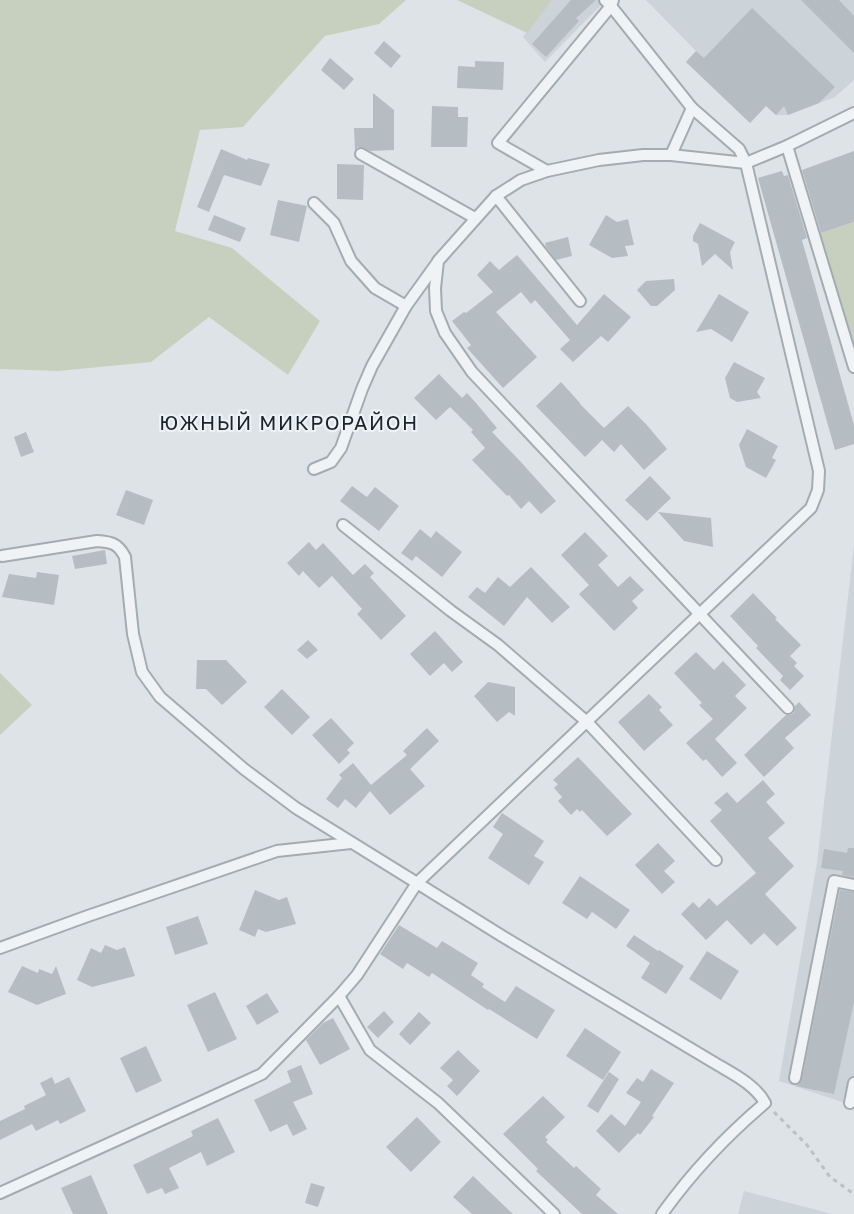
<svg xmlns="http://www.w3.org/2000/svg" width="854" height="1214" viewBox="0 0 854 1214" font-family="'Golos Text',sans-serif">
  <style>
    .built { fill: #ccd3d9 }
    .green { fill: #c7d0bf }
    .building { fill: #b5bdc3 }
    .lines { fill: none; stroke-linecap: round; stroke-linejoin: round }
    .service-casing { stroke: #a4abb1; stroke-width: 14 }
    .path { stroke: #bcc1c5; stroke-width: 3; stroke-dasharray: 4.5 4.5; stroke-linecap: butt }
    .service { stroke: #f0f3f5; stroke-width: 10 }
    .labels { text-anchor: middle; stroke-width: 4.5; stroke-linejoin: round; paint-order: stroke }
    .neighbourhood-label { font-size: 20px; letter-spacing: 1.5px; fill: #1a242d; stroke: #edf2f4 }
  </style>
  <rect width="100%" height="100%" fill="#dee3e7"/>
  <!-- built -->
  <g class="built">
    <polygon points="552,0 606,0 545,62 523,37"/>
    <polygon points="646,0 854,0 854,80 835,97 788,115 776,115 766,106 750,123 686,62 696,51"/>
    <polygon points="854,545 854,1106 779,1081 817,863"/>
    <polygon points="744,1191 832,1214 738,1214"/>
  </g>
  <!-- green -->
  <g class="green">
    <polygon points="0,0 406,0 379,24 325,36 243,127 200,130 175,231 232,248 320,321 288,375 209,317 151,362 58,371 0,369"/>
    <polygon points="457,0 552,0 527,33"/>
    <polygon points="854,222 854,347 818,234"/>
    <polygon points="0,673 32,705 0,735"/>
  </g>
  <!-- building -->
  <g class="building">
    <polygon points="571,0 596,0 576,18 579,21 546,57 532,44"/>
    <polygon points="801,0 839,0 854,16 854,53"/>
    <polygon points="752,8 835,87 819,103 788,115 784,106 776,115 766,106 750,123 686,62 696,51 704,58"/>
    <polygon points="384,41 401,56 391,68 374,53"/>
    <polygon points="330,58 354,79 344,90 321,70"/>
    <polygon points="475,61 504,62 503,90 457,88 458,66 475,67"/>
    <polygon points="373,93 394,110 394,150 370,151 362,147 358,147 355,150 354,128 373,128"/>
    <polygon points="432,106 458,107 458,117 468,117 467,147 431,147"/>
    <polygon points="221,149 247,160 248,158 270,164 261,186 224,175 209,212 197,207"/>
    <polygon points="854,151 854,222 821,233 802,170"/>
    <polygon points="337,164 364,165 363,200 337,199"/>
    <polygon points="782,171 784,176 788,175 807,238 802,240 854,425 854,444 835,450 758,178"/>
    <polygon points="278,200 307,206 299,242 270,235"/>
    <polygon points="214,215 246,228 240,242 208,230"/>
    <polygon points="606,215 617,222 628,219 634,245 625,246 628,256 612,258 589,245"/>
    <polygon points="700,223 735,242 730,252 733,270 715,254 702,266 698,244 693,241 693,236"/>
    <polygon points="568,237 572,256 556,260 546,247 545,243"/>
    <polygon points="517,255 577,325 604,294 631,317 608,342 601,336 573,362 560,349 570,340 535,300 531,304 521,292 496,312 537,357 503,388 467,348 471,345 452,321 464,312 466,313 493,292 477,275 490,261 499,270"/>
    <polygon points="674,279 675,290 657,306 651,306 637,290 646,281"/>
    <polygon points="719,294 749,312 732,342 711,329 696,332"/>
    <polygon points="734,362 765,378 757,392 761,398 737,402 730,398 725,378"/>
    <polygon points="439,374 462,398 467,393 476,403 497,428 492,432 520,461 556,501 541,514 529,501 521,509 509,495 507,496 472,460 485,448 471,432 473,430 450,407 436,420 414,398"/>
    <polygon points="561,382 580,403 580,404 604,428 628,406 646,424 667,449 644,470 621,444 614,452 602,440 585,457 536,406"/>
    <polygon points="747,429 778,446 772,458 776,460 766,478 746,467 739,445"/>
    <polygon points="26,432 34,452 21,457 14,437"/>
    <polygon points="650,476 671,498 647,521 625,500"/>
    <polygon points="352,486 367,497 375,487 399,506 379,531 340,501"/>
    <polygon points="126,490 153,500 144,525 116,515"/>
    <polygon points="658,512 711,518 713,547 684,541"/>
    <polygon points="420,529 431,538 436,531 462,552 442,577 416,556 412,561 401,553"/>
    <polygon points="585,532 608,556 598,565 618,587 630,576 644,590 632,601 638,608 614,631 579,594 589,585 561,555"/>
    <polygon points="309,542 316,550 323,543 353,575 365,564 374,573 370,577 406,616 381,640 357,614 362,609 332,576 319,588 303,571 299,576 287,563"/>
    <polygon points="105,550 107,564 75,569 72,556"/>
    <polygon points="531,567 570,607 552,623 527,597 504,626 468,597 477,587 485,593 498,577 510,587"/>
    <polygon points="37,572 59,575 54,605 2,597 9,574 36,578"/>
    <polygon points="753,593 777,618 775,619 801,645 790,656 797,663 794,666 804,676 790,690 780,680 783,676 756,648 758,646 730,616"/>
    <polygon points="435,631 463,662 452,672 444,663 430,676 410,654"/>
    <polygon points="308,640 318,650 307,659 297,650"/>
    <polygon points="696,652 714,670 723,661 746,685 735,696 747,708 715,739 737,763 722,777 706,759 703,761 686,743 713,719 699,705 702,703 674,673"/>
    <polygon points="197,660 226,660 247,682 222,705 206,689 196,689"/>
    <polygon points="488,682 515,687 515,716 509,712 497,722 474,696"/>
    <polygon points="282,689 310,717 292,735 264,707"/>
    <polygon points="649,694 662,707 659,710 673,725 644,751 618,722"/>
    <polygon points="799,702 811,715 785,738 794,748 764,777 744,755 786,715 790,715 794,713 795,706"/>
    <polygon points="331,718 354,743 347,750 350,753 339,764 312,735"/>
    <polygon points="427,728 439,741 410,769 425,786 390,815 370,791 356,808 345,799 338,808 326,799 342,778 339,775 353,763 371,785 407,755 403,751"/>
    <polygon points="578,757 632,814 607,836 582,810 580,812 577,809 571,815 558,801 562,797 554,788 558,784 553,780"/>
    <polygon points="763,780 775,794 766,802 785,823 768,838 794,866 765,894 797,928 777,946 764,933 751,945 727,920 706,940 681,914 693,902 699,908 709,898 717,906 756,873 710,821 722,810 714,803 727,792 737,803"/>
    <polygon points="502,813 544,841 534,856 544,862 529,885 488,858 503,834 493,827"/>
    <polygon points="658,843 675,861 664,871 675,882 662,894 635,865"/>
    <polygon points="848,848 854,848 854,877 842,875 843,871 821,868 824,849 847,853"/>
    <polygon points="580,876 630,910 616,929 592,912 587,919 562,903"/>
    <polygon points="255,890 279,900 287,897 296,924 266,932 258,929 255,937 239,930"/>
    <polygon points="840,890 854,892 854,1002 834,1094 796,1086 800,1083 802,1079"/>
    <polygon points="198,916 208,944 175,955 166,927"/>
    <polygon points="399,925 437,948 442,941 478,963 471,975 484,984 482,987 505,1002 516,986 555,1010 537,1039 489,1009 488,1010 432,973 429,977 407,963 403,969 380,954"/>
    <polygon points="634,935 658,951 659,950 684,966 666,994 641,978 650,963 626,946"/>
    <polygon points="105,945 117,950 125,947 135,976 92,987 77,980 91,948 101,953"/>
    <polygon points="707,951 739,971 721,1000 689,979"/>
    <polygon points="22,966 38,973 39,969 52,974 56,966 66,994 37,1005 8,992"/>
    <polygon points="215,992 237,1039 208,1052 187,1005"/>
    <polygon points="267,993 279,1012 257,1025 246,1006"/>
    <polygon points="384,1011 394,1022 378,1038 367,1027"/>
    <polygon points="419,1012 431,1023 410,1045 399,1034"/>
    <polygon points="333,1018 350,1049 320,1065 306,1040 323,1023"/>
    <polygon points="585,1028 621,1052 603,1080 566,1056"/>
    <polygon points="146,1046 162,1081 136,1093 120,1058"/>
    <polygon points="458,1050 480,1071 457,1096 447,1086 453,1080 440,1068"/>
    <polygon points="301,1065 313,1094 293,1102 307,1129 293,1136 287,1124 270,1132 254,1100 291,1082 287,1071"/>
    <polygon points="651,1069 674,1083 652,1116 654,1117 640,1135 638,1133 619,1153 596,1131 611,1114 625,1126 641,1102 626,1093 637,1078 643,1082"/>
    <polygon points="609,1072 619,1079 598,1113 587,1106"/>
    <polygon points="52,1077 55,1084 69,1077 86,1111 60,1124 58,1120 36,1131 32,1124 0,1140 0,1121 25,1109 24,1106 46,1095 40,1083"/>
    <polygon points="543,1096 565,1117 545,1137 548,1140 546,1142 574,1168 576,1166 601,1189 596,1195 618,1214 582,1214 536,1171 538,1169 503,1134"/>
    <polygon points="417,1117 441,1142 411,1172 386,1147"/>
    <polygon points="218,1118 235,1152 207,1166 201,1152 169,1168 179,1188 165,1194 162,1188 147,1194 133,1165 193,1136 191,1131"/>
    <polygon points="91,1175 108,1214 73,1214 61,1188"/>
    <polygon points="473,1176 513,1214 472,1214 453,1197"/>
    <polygon points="311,1183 325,1187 318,1207 305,1203"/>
  </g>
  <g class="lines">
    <defs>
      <g id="service">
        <polyline points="613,0 611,6 692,108 671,155"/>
        <polyline points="692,108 739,149 746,163"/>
        <polyline points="787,146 854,367"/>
        <polyline points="361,154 475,218"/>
        <polyline points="746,163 671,155 643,155 599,160 547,171 521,180 496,196 438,261 435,288 436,311 445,333 472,372 788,708"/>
        <polyline points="547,171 498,143 611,6 605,0"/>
        <polyline points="496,196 580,301"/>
        <polyline points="314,203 334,223 351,261 375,288 406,306"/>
        <polyline points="314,469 331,462 341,448 362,389 372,366 406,306 437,263"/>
        <polyline points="343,525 451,611 498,645 587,722 716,860"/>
        <path d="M2,556L97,541C111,542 118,543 125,557L133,634L142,672L160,697L244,769L296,808L417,883L811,508L818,490L819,471L746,163L787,146L854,113"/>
        <polyline points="0,948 85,917 277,851 351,843"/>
        <polyline points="339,996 370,1050 438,1103 554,1214"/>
        <polyline points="795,1078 834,881 854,885"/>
        <polyline points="850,1103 854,1083"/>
        <path d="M0,1193L203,1101L262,1074L339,996L357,975L417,883L502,936L713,1062C731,1073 755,1084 765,1103C726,1136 692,1172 662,1214"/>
      </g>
    </defs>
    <!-- service casing -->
    <use href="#service" class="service-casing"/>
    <!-- path -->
    <polyline class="path" points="774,1112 807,1145 830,1177 854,1194"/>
    <!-- service -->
    <use href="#service" class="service"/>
  </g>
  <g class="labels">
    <!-- neighbourhood labels -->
    <g class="neighbourhood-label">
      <text x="289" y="430">ЮЖНЫЙ МИКРОРАЙОН</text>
    </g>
  </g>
</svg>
